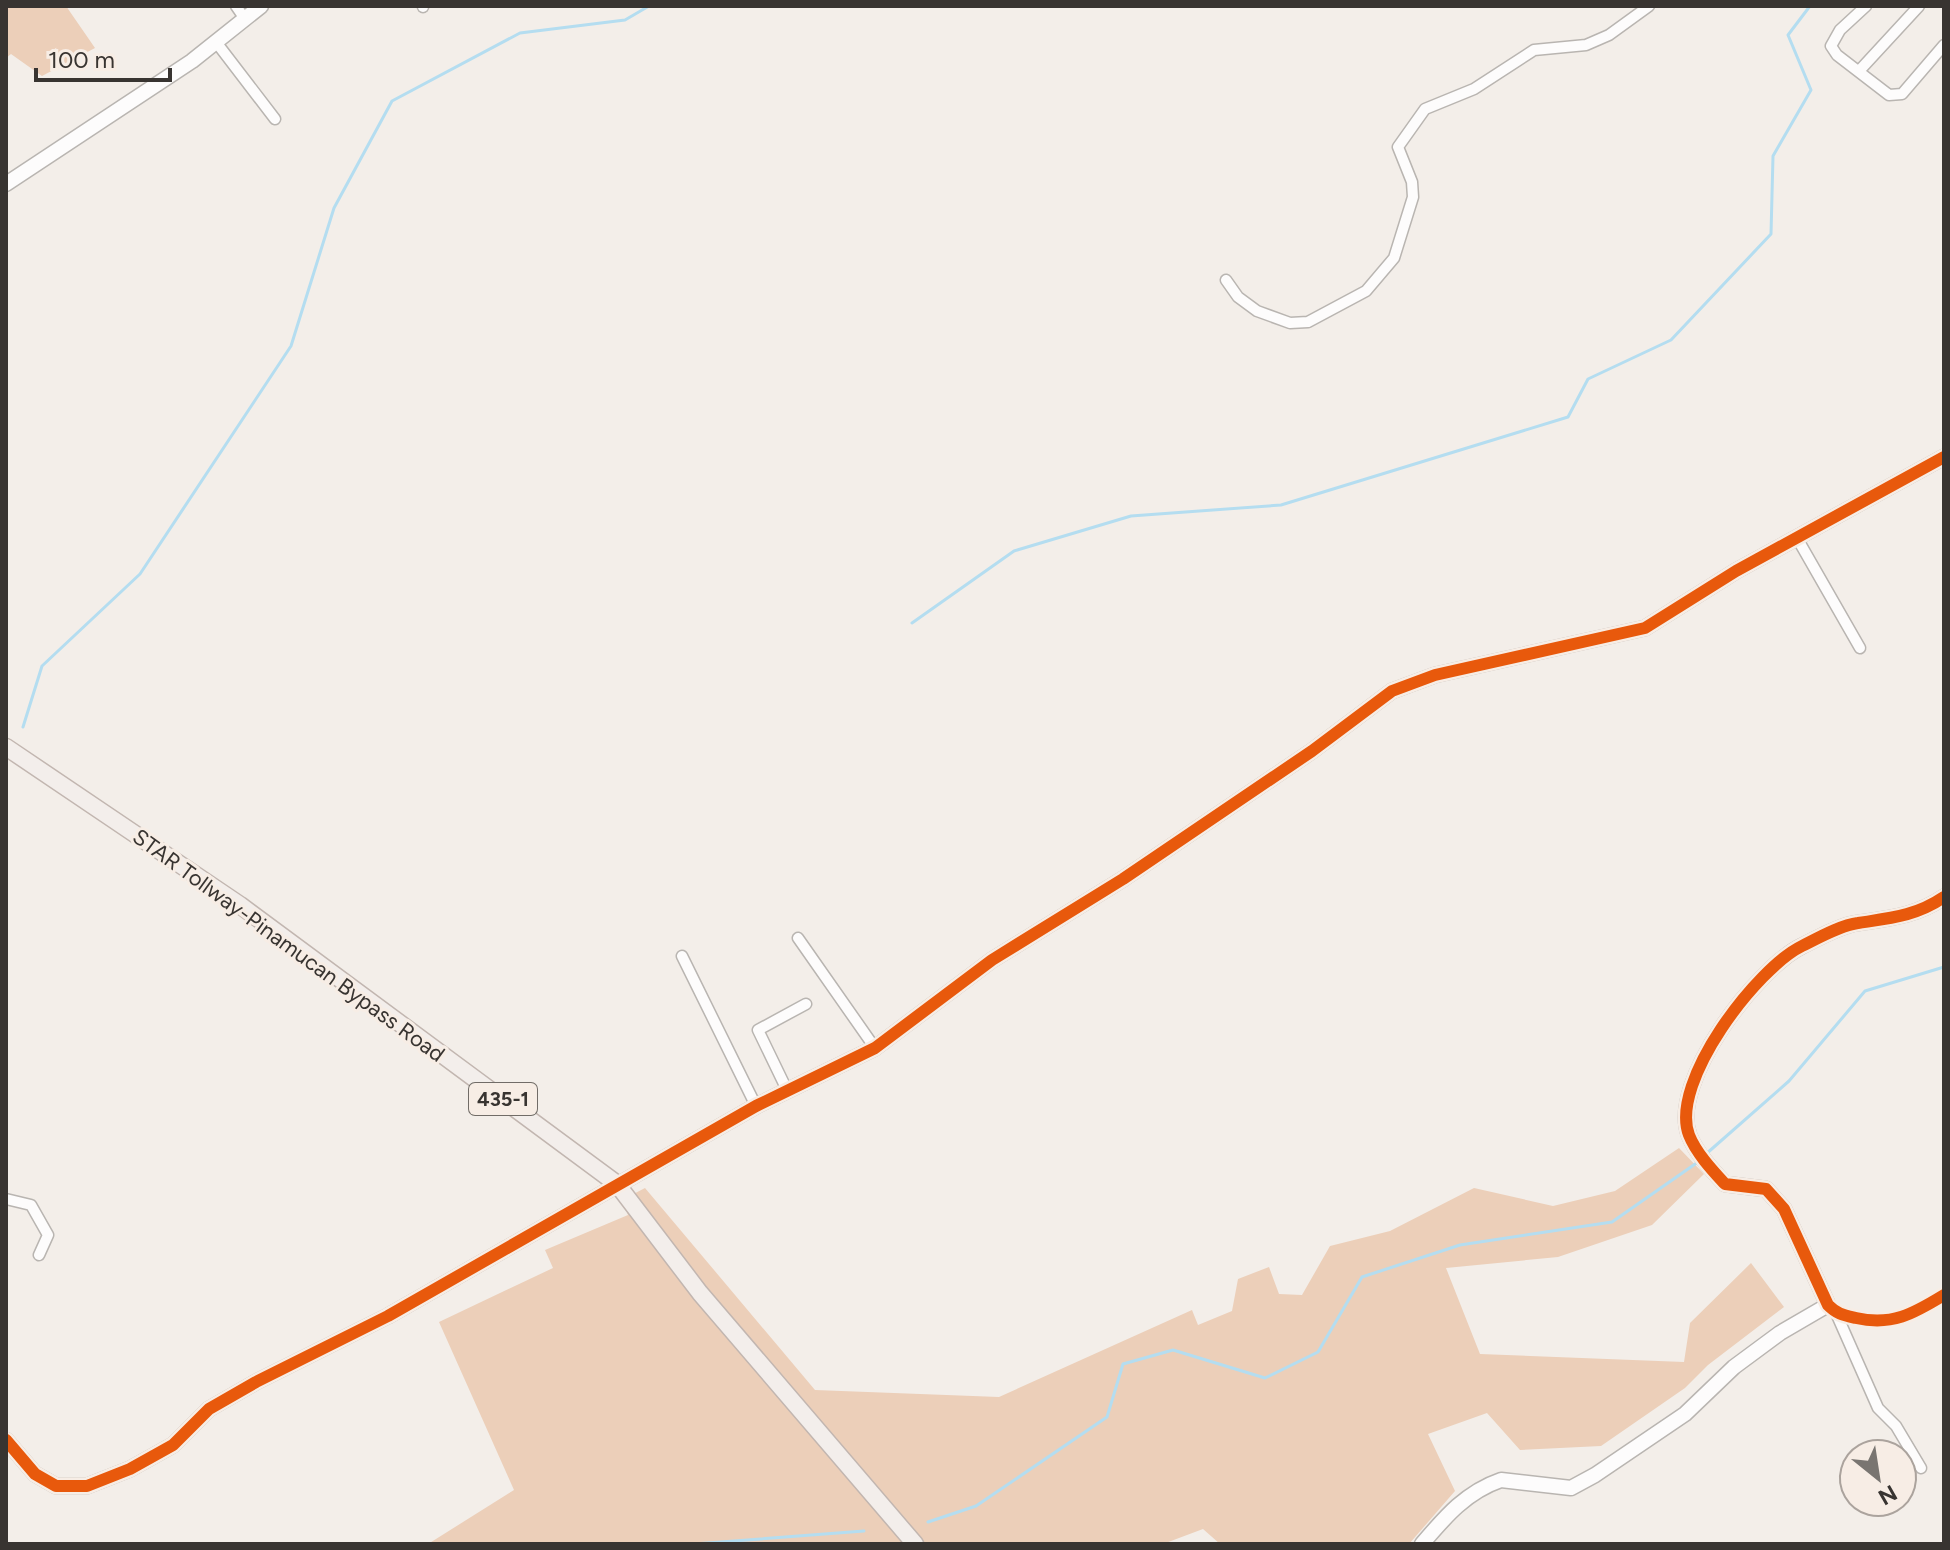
<svg xmlns="http://www.w3.org/2000/svg" width="1950" height="1550" viewBox="0 0 1950 1550" font-family="Figtree,sans-serif">
  <style>
    .forest { fill: #eccfb9 }
    .lines { fill: none; stroke-linecap: round; stroke-linejoin: round }
    .stream { stroke: #b4ddf0; stroke-width: 3 }
    .minor-casing { stroke: #b9b5b1; stroke-width: 13 }
    .tertiary-casing { stroke: #b9b5b1; stroke-width: 17 }
    .primary-casing { stroke: #c2b6b0; stroke-width: 19 }
    .minor { stroke: #fdfcfc; stroke-width: 10 }
    .tertiary { stroke: #fdfcfc; stroke-width: 14 }
    .primary { stroke: #f3eeeb; stroke-width: 16 }
    .cycleway-casing { stroke: #f7ede5; stroke-width: 17 }
    .cycleway { stroke: #e8590c; stroke-width: 12 }
    .labels { text-anchor: middle; stroke-width: 6; stroke-linejoin: round; paint-order: stroke }
    .shield { fill: #f7ede5; stroke: #716c67; stroke-width: 2 }
    .shield-label { font-size: 20px; font-weight: bold; fill: #383431 }
    .street-label { font-size: 22px; fill: #383431; stroke: #f7ede5 }
  </style>
  <rect width="100%" height="100%" fill="#f3eee9"/>
  <!-- forest -->
  <g class="forest">
    <polygon points="6,6 66,6 95,48 42,76 11,54 6,58"/>
    <polygon points="1679,1148 1704,1174 1652,1225 1558,1257 1446,1268 1480,1354 1684,1362 1690,1323 1751,1263 1784,1307 1708,1365 1685,1388 1601,1446 1520,1450 1487,1413 1428,1434 1455,1491 1409,1544 1220,1544 1203,1529 1163,1544 428,1544 514,1490 439,1322 553,1268 545,1250 628,1215 622,1200 645,1188 815,1390 999,1397 1192,1310 1198,1325 1232,1311 1238,1279 1269,1267 1279,1294 1302,1295 1330,1246 1390,1231 1474,1188 1553,1206 1615,1191"/>
  </g>
  <g class="lines">
    <!-- stream -->
    <g class="stream">
      <polyline points="912,623 1014,551 1131,516 1281,505 1568,417 1588,379 1671,340 1771,234 1773,156 1811,90 1788,35 1810,6"/>
      <polyline points="23,727 42,666 140,574 291,346 334,208 392,101 520,33 625,20 649,6"/>
      <polyline points="1706,1154 1789,1081 1865,991 1944,967"/>
      <polyline points="928,1522 976,1506 1107,1417 1123,1364 1173,1350 1265,1378 1318,1352 1362,1277 1460,1245 1612,1222 1698,1162"/>
      <polyline points="694,1544 864,1531"/>
    </g>
    <defs>
      <g id="minor">
        <polyline points="236,6 245,19"/>
        <polyline points="423,6 423,7"/>
        <polyline points="1866,6 1840,30 1831,46 1837,55 1889,95 1902,94 1944,45"/>
        <polyline points="216,42 275,119"/>
        <polyline points="1859,71 1919,6"/>
        <polyline points="1226,280 1238,297 1257,311 1290,323 1308,322 1366,291 1394,258 1413,197 1412,182 1398,147 1425,109 1474,89 1534,50 1586,45 1609,35 1649,6"/>
        <polyline points="1797,538 1860,648"/>
        <polyline points="798,938 875,1048"/>
        <polyline points="682,956 756,1106"/>
        <polyline points="787,1090 758,1030 806,1004"/>
        <polyline points="6,1199 31,1205 48,1235 39,1255"/>
        <path d="M1835,1312C1881,1330 1904,1320 1944,1295"/>
        <polyline points="1836,1313 1878,1408 1896,1426 1921,1468"/>
      </g>
      <g id="tertiary">
        <polyline points="6,184 192,61 261,6"/>
        <polyline points="6,1440 35,1474 56,1486 87,1486 130,1469 173,1445 209,1409 256,1382 388,1316 756,1106 875,1048 992,960 1123,879 1312,751 1392,691 1435,675 1645,628 1736,571 1944,457"/>
        <path d="M1422,1544C1445,1517 1466,1492 1501,1480L1571,1488L1595,1475L1685,1414L1734,1367L1780,1333L1828,1305L1784,1209L1766,1189L1725,1184C1713,1171 1696,1153 1689,1135C1669,1082 1757,968 1802,946C1818,938 1841,925 1858,923C1891,918 1916,916 1944,897"/>
      </g>
      <polyline id="primary" points="6,747 240,905 617,1184 700,1293 915,1544"/>
    </defs>
    <!-- minor casing -->
    <use href="#minor" class="minor-casing"/>
    <!-- tertiary casing -->
    <use href="#tertiary" class="tertiary-casing"/>
    <!-- primary casing -->
    <use href="#primary" class="primary-casing"/>
    <!-- minor -->
    <use href="#minor" class="minor"/>
    <!-- tertiary -->
    <use href="#tertiary" class="tertiary"/>
    <!-- primary -->
    <use href="#primary" class="primary"/>
    <defs>
      <g id="cycleway">
        <path d="M1944,897C1916,916 1891,918 1858,923C1841,925 1818,938 1802,946C1757,968 1669,1082 1689,1135C1696,1153 1713,1171 1725,1184L1766,1189L1784,1209L1828,1305C1837,1314 1843,1315 1856,1318C1892,1326 1913,1314 1944,1295"/>
        <polyline points="6,1440 35,1474 56,1486 87,1486 130,1469 173,1445 209,1409 256,1382 388,1316 756,1106 875,1048 992,960 1123,879 1312,751 1392,691 1435,675 1645,628 1736,571 1944,457"/>
      </g>
    </defs>
    <!-- cycleway casing -->
    <use href="#cycleway" class="cycleway-casing"/>
    <!-- cycleway -->
    <use href="#cycleway" class="cycleway"/>
  </g>
  <g class="labels">
    <!-- shield labels -->
    <rect class="shield" x="469" y="1083" width="68" height="32" rx="6"/>
    <g class="shield-label">
      <text x="503" y="1106">435-1</text>
    </g>
    <!-- street labels -->
    <g class="street-label">
      <text transform="translate(289 945) rotate(36)" y="8">STAR Tollway-Pinamucan Bypass Road</text>
    </g>
  </g>
  <!-- border -->
  <rect width="1950" height="1550" fill="none" stroke="#383431" stroke-width="16"/>
  <!-- north arrow -->
  <g transform="translate(1878 1478) rotate(150)"><circle r="38" fill="#f7ede5" stroke="#aba39d" stroke-width="2"/>
  <path d="M0-6L14 30L0 20L-14 30Z" fill="#797571"/>
  <text y="-12" font-size="22" font-weight="bold" text-anchor="middle" fill="#383431">N</text>
  </g>
  <!-- scale -->
  <path d="M36 68v12h134v-12" fill="none" stroke="#383431" stroke-width="4"/>
  <text x="48" y="68" font-size="24" fill="#383431" stroke="#f7ede5" stroke-width="6" paint-order="stroke">100 m</text>
</svg>
